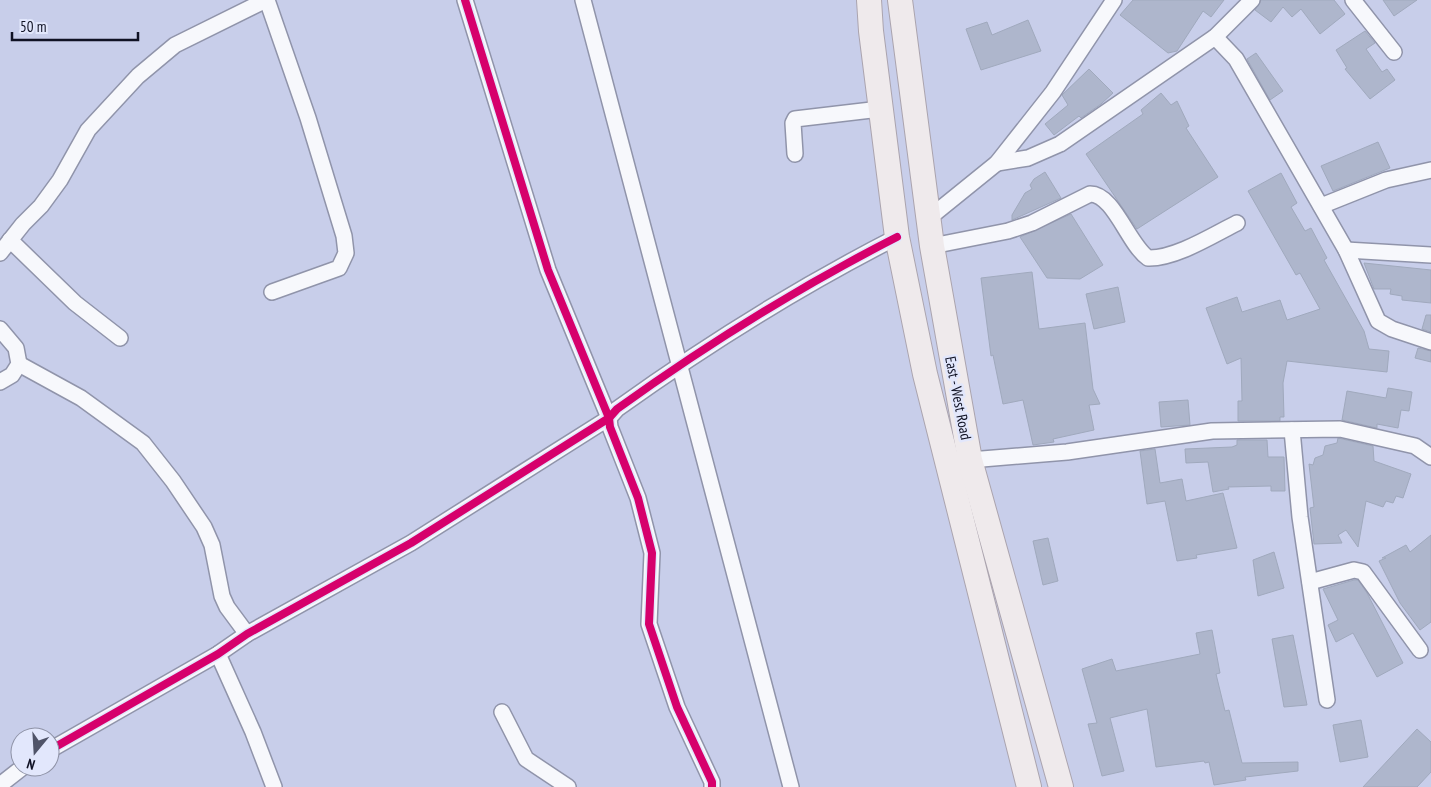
<svg xmlns="http://www.w3.org/2000/svg" width="1431" height="787" viewBox="0 0 1431 787" font-family="'PT Sans Narrow',sans-serif">
  <style>
    .building { fill: #aeb6cc; stroke: #a0a9bd }
    .lines { fill: none; stroke-linecap: round; stroke-linejoin: round }
    .street-casing { stroke: #9094aa; stroke-width: 18 }
    .primary-casing { stroke: #aba4ae; stroke-width: 26 }
    .street { stroke: #f7f8fc; stroke-width: 15 }
    .primary { stroke: #efeaec; stroke-width: 24 }
    .cycleway-casing { stroke: #e2e7fc; stroke-width: 11 }
    .cycleway { stroke: #d6006c; stroke-width: 8 }
    .labels { text-anchor: middle; stroke-width: 5; stroke-linejoin: round; paint-order: stroke }
    .street-label { font-size: 15px; fill: #101224; stroke: #e2e7fc }
  </style>
  <rect width="100%" height="100%" fill="#c8ceea"/>
  <!-- building -->
  <g class="building">
    <polygon points="1133,0 1224,0 1211,17 1203,11 1177,51 1168,53 1120,15"/>
    <polygon points="1261,0 1334,0 1345,14 1320,34 1301,9 1292,17 1283,7 1271,22 1255,10"/>
    <polygon points="1383,0 1417,0 1394,16"/>
    <polygon points="1028,20 1041,51 981,70 966,29 987,22 992,35"/>
    <polygon points="1365,31 1375,43 1366,49 1382,72 1387,69 1395,80 1370,99 1345,69 1347,68 1336,50"/>
    <polygon points="1256,53 1283,91 1270,100 1247,59"/>
    <polygon points="1089,69 1113,93 1101,104 1081,118 1079,116 1054,135 1045,124 1068,105 1062,95"/>
    <polygon points="1161,93 1171,105 1177,101 1189,126 1186,128 1218,177 1137,229 1086,154 1143,114 1141,110"/>
    <polygon points="1378,142 1390,168 1333,191 1321,166"/>
    <polygon points="1045,172 1061,198 1012,220 1012,215 1025,193 1032,189 1030,185 1034,179"/>
    <polygon points="1281,173 1297,203 1291,207 1305,231 1311,228 1327,258 1324,260 1364,331 1369,349 1389,351 1387,372 1287,361 1283,383 1284,417 1280,417 1280,421 1238,421 1238,401 1242,401 1241,358 1227,364 1206,308 1237,297 1242,312 1280,300 1287,320 1320,309 1300,273 1296,275 1248,191"/>
    <polygon points="1071,214 1103,265 1080,279 1047,278 1020,237"/>
    <polygon points="1364,263 1431,270 1431,303 1402,300 1402,296 1390,294 1391,289 1374,289"/>
    <polygon points="1032,272 1039,329 1085,323 1093,389 1100,404 1089,405 1094,430 1053,439 1054,442 1033,445 1023,400 1003,404 993,355 991,356 981,278"/>
    <polygon points="1118,287 1125,322 1094,329 1086,294"/>
    <polygon points="1426,315 1431,315 1431,332 1422,329"/>
    <polygon points="1418,348 1431,351 1431,362 1415,358"/>
    <polygon points="1388,388 1412,392 1409,411 1401,410 1398,428 1377,424 1377,428 1342,420 1347,391 1386,398"/>
    <polygon points="1188,400 1190,425 1161,427 1159,402"/>
    <polygon points="1338,438 1373,446 1374,461 1411,474 1403,498 1396,496 1393,503 1386,501 1383,507 1366,501 1358,547 1346,530 1338,535 1342,543 1314,544 1310,508 1314,507 1309,464 1313,465 1315,458 1323,455 1325,446 1337,443"/>
    <polygon points="1237,440 1267,440 1268,457 1284,457 1285,491 1271,491 1271,486 1228,487 1229,489 1213,492 1208,462 1186,463 1185,449 1232,447 1237,445"/>
    <polygon points="1155,449 1160,483 1182,479 1186,501 1223,493 1237,548 1196,555 1197,558 1177,561 1165,501 1147,504 1140,451"/>
    <polygon points="1431,535 1431,622 1420,630 1400,603 1379,561 1386,558 1382,558 1406,545 1410,552"/>
    <polygon points="1048,538 1058,581 1043,585 1033,541"/>
    <polygon points="1274,552 1284,588 1258,596 1253,560"/>
    <polygon points="1354,580 1358,580 1367,593 1403,663 1377,677 1353,633 1336,642 1328,625 1338,620 1323,589"/>
    <polygon points="1212,630 1220,673 1216,674 1225,711 1229,710 1242,763 1298,762 1298,771 1245,777 1246,780 1214,785 1209,762 1205,763 1204,761 1156,767 1147,709 1110,718 1124,771 1102,776 1088,724 1097,723 1082,669 1112,659 1116,671 1200,654 1196,633"/>
    <polygon points="1293,635 1307,705 1284,707 1272,639"/>
    <polygon points="1361,720 1368,757 1340,762 1333,725"/>
    <polygon points="1417,729 1431,742 1431,772 1417,787 1363,787"/>
  </g>
  <g class="lines">
    <defs>
      <g id="street">
        <polyline points="267,0 308,118 344,236 346,253 339,268 272,292"/>
        <polyline points="465,0 548,270 609,418 610,427 638,498 652,553 649,624 677,707 712,782 712,787"/>
        <polyline points="583,0 791,787"/>
        <polyline points="1353,0 1394,52"/>
        <polyline points="1215,37 1236,59 1346,250 1378,321 1392,329 1431,342"/>
        <polyline points="795,154 793,123 795,119 880,109"/>
        <polyline points="997,163 1028,158 1060,144 1215,37 1252,0"/>
        <polyline points="1321,206 1386,180 1431,170"/>
        <polyline points="929,218 997,163 1053,92 1114,0"/>
        <polyline points="10,240 75,303 120,338"/>
        <path d="M932,246L1008,231L1032,223L1090,194C1114,194 1128,244 1148,258C1175,259 1213,235 1237,223"/>
        <polyline points="1346,250 1431,255"/>
        <polyline points="0,253 23,224 41,206 60,180 88,130 138,76 175,45 266,0"/>
        <polyline points="0,329 16,348 19,364 12,375 0,382"/>
        <polyline points="19,364 81,398 143,443 173,481 204,527 212,545 222,596 227,607 247,634"/>
        <polyline points="1292,430 1300,517 1327,700"/>
        <polyline points="970,460 1067,452 1212,431 1340,429 1415,446 1431,457"/>
        <polyline points="1310,582 1354,570 1363,572 1420,650"/>
        <polyline points="218,654 253,732 274,787"/>
        <polyline points="502,712 526,759 568,787"/>
        <path d="M50,750L218,654L247,634L411,543L609,418L617,409C706,345 799,287 897,237"/>
        <polyline points="0,785 23,767"/>
      </g>
      <g id="primary">
        <polyline points="869,0 871,31 897,237 925,374 1029,787"/>
        <polyline points="900,0 932,246 970,460 1061,787"/>
      </g>
    </defs>
    <!-- street casing -->
    <use href="#street" class="street-casing"/>
    <!-- primary casing -->
    <use href="#primary" class="primary-casing"/>
    <!-- street -->
    <use href="#street" class="street"/>
    <!-- primary -->
    <use href="#primary" class="primary"/>
    <defs>
      <g id="cycleway">
        <polyline points="465,0 548,270 609,418 610,427 638,498 652,553 649,624 677,707 712,782 712,787"/>
        <path d="M50,750L218,654L247,634L411,543L609,418L617,409C706,345 799,287 897,237"/>
      </g>
    </defs>
    <!-- cycleway casing -->
    <use href="#cycleway" class="cycleway-casing"/>
    <!-- cycleway -->
    <use href="#cycleway" class="cycleway"/>
  </g>
  <g class="labels">
    <!-- street labels -->
    <g class="street-label">
      <text transform="translate(958 398) rotate(79)" y="5">East - West Road</text>
    </g>
  </g>
  <!-- north arrow -->
  <g transform="translate(35 752) rotate(198)"><circle r="24" fill="#e2e7fc" stroke="#8e92a6"/>
  <path d="M0-4L9 19L0 12L-9 19Z" fill="#505469"/>
  <text y="-8" font-size="14" font-weight="bold" text-anchor="middle" fill="#101224">N</text>
  </g>
  <!-- scale -->
  <path d="M12 32v8h126v-8" fill="none" stroke="#101224" stroke-width="2.5"/>
  <text x="20" y="32" font-size="15" fill="#101224" stroke="#e2e7fc" stroke-width="4" paint-order="stroke">50 m</text>
</svg>
